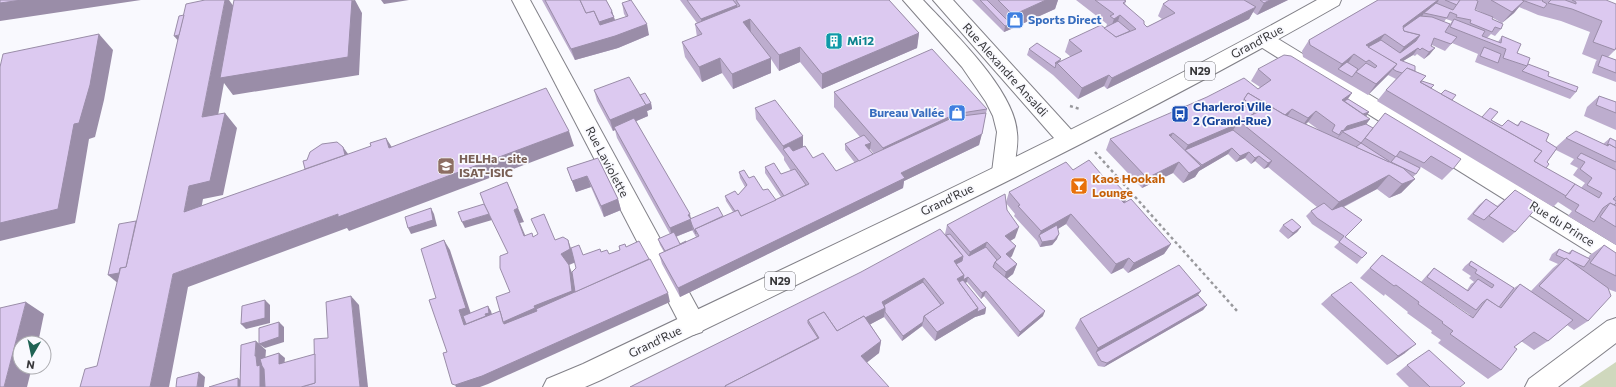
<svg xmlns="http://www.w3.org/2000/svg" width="1616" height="387" viewBox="0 0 1616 387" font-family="Commissioner,sans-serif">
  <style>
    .green { fill: #cfd8bd }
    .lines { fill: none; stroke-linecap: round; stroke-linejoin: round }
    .minor-casing { stroke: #828188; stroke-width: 2 }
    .primary-casing { stroke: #828188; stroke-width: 2 }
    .path { stroke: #98989c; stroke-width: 2.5; stroke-dasharray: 3 3; stroke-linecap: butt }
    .minor { fill: #fff; fill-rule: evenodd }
    .primary { fill: #fff; fill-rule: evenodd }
    .wall { fill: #bdadce; fill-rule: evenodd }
    .shaded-wall { fill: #9a8da8 }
    .building { fill: #dcc9f0; stroke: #9a8da8 }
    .labels { text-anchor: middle; stroke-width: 3.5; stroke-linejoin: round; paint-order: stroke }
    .shield { fill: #f9f9fe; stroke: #707074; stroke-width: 1 }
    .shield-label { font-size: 11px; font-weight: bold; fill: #363639 }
    .shop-label { font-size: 12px; font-weight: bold; fill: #366cbe; stroke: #f9f9fe; text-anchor: start }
    .culture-label { font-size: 12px; font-weight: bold; fill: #0d838f; stroke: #f9f9fe; text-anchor: start }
    .street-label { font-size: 12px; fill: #363639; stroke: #f9f9fe }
    .transit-label { font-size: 12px; font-weight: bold; fill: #164399; stroke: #f9f9fe; text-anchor: start }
    .education-label { font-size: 12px; font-weight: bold; fill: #785e54; stroke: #f9f9fe; text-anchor: start }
    .food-label { font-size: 12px; font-weight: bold; fill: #c56008; stroke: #f9f9fe; text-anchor: start }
  </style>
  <rect width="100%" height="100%" fill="#f9f9fe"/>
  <!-- green -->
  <polygon class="green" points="1616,362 1616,387 1579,387"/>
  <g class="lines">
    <defs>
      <g id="minor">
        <polygon points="512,0 530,0 702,316 705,324 702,332 693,335 684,332"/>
        <path d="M903,0H923C952,31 1015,90 1017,133C1018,140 1017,148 1016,155C1015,163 1015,171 1011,178L1003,181L995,178L992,172L997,132L993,116L986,102L962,67Z"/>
        <polygon points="933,0 953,0 1075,134 1079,140 1075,146 1068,148 1061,146"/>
        <polygon points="1263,32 1270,34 1616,245 1616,267 1608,264 1256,44 1253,39 1256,34"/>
        <polygon points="1616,318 1616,343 1558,387 1525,387 1529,379 1607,321"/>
      </g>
      <path id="primary" d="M1317,0H1341L1339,5C1099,142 848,259 601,380L585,387H543L547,379L583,364C829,246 1079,133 1317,0Z"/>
    </defs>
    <!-- minor casing -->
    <use href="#minor" class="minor-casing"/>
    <!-- primary casing -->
    <use href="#primary" class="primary-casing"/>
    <!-- path -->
    <g class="path">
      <polyline points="1070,106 1080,109"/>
      <polyline points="1095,152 1238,312"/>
    </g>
    <!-- minor -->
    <use href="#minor" class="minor"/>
    <!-- primary -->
    <use href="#primary" class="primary"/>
  </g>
  <!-- wall -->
  <g class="wall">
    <polygon points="542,0 606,0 612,11 615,20 626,17 624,14 622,3 649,35 618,48 575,60"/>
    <polygon points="680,0 889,0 919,33 917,48 822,89 800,62 779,71 771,59 771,73 733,89 722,73 702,82 685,57 682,42 697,37 695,24 697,23"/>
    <polygon points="972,0 1058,0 1055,9 1004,32"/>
    <polygon points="1076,0 1124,0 1126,1 1125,4 1147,27 1162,19 1158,16 1163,4 1169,0 1288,0 1257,15 1253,12 1249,19 1107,89 1104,86 1078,99 1053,75 1027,55 1029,49 1060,62 1071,57 1065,52 1069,40 1106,27 1107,24"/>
    <path d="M1378,0H1606L1615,50L1608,57L1616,60V82L1592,73L1596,61L1597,60L1582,54L1590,32L1561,21L1538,15L1539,14L1538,15L1519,7L1514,13L1502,23L1501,29L1495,36L1491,34L1487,38L1498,42L1502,36L1528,64L1576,92L1570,99L1475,62L1478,54L1452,43L1445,51L1432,45L1430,54L1424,59L1417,54L1415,56L1413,55L1403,61L1415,71L1426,76L1422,81L1431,88L1481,117L1491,120L1502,126L1508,120L1517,125L1521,121L1546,141L1556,147L1566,138L1603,144L1610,138L1616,141V245L1568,216L1572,211L1558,202L1553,207L1377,101L1386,90L1396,79L1388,75L1368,95L1303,57L1302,51L1309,40ZM1475,9L1485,14L1475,10ZM1493,18L1502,23L1492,19ZM1446,19L1452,21L1450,24L1444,22ZM1556,150L1574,159L1570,164L1578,168L1573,175L1585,183L1581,188L1546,168L1547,162Z"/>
    <path d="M1258,69L1352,93L1348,99L1369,112L1366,116L1370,119L1366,124L1373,128L1385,113L1453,169L1442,180L1421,167L1416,174L1413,177L1415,179L1401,193L1389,198L1377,189L1344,207L1346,237L1362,258L1357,264L1334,247L1339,242L1312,224L1306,216L1311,211L1317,207L1268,167L1264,169L1255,161L1251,164L1245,158L1236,162L1228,154L1199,171L1195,177L1183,183L1173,173L1142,188L1106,150L1110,139L1258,89L1260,87L1251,81ZM1308,122L1319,130L1306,124Z"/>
    <path d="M594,90L640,95L651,103L652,109L647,111L648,116L636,121L691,219L723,217L733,212L726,201L725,196L738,195L745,187L740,178L739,172L749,178L763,190L776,200L781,197L765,173V167L781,174L791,171L784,160V157L756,119L755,108L803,136V147L813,158L836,171L855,163L845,150V144L860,137L834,107V92L987,109L979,145L904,181L903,188L680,297L662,264L659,254L664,252L660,245L658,239L670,234L617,138L615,130L613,131L597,101ZM869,149H870L874,154H873ZM692,230L696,237L686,242L680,244L676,237Z"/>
    <polygon points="1599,96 1616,102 1616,130 1584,116 1587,107"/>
    <polygon points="598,158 618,199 621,210 604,217 591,187 576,192 567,168"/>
    <polygon points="1073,170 1108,182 1128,196 1125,203 1171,244 1164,254 1128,273 1123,268 1111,274 1066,224 1058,229 1057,239 1052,245 1040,247 1037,241 1014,216 1015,214 1006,203 1007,210 1015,238 1010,241 1012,256 1010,258 1017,264 1013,274 1007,278 1043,316 1018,337 984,296 981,299 967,282 965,283 986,308 985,314 975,317 935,341 922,326 902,341 884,317 870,324 881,341 879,353 867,362 630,387 945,234 947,225 1006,202 1009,192"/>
    <polygon points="1515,190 1515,232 1503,243 1467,219 1479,205 1486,199 1497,206"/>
    <polygon points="1283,225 1301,227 1297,232 1288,239 1279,231"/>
    <polygon points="1604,245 1616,253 1616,292 1608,289 1588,321 1574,330 1567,325 1548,341 1534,350 1521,341 1514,347 1501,370 1488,379 1438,343 1441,340 1431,333 1432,331 1407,313 1408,312 1385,294 1384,296 1360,278 1382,255 1469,316 1470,315 1421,282 1428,274 1434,268 1467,290 1471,284 1474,282 1469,278 1471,276 1462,270 1465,266 1471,261 1514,288 1520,284 1531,291 1553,268 1558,264 1549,260 1552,254 1559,249 1568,253 1572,250 1588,258 1590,255"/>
    <polygon points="1201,291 1198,295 1207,305 1203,310 1104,367 1098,366 1075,328 1080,319"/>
    <polygon points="1331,295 1405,353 1387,365 1321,304"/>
    <polygon points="1407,365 1460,387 1409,387 1396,374"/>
  </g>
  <!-- shaded-wall -->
  <g class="shaded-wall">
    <polygon points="0,0 141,0 0,21"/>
    <polygon points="225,0 229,0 237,11 355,0 362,13 359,75 233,95 224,83 215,132 202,117"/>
    <polygon points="381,0 409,0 384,4"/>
    <polygon points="1046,0 1058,0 1055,9 1009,30 1013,15"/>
    <polygon points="1270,0 1288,0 1257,15 1264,3"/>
    <polygon points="1438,0 1439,0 1432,10 1424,13 1421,18 1399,33 1403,26"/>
    <polygon points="1524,1 1514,13 1502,23 1512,12"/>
    <polygon points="737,5 738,16 703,30 701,19"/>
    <polygon points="1256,7 1249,19 1107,89 1112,78"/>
    <polygon points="612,11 616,24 600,29 599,23 611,12"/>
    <polygon points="1120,15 1116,27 1110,30 1114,19"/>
    <polygon points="750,19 751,34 743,22"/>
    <polygon points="647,24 649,35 618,48 575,60 571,49"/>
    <polygon points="1011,24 1009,30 1004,32 1005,26"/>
    <polygon points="919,33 917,48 822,89 822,74"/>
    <polygon points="99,34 113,50 104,100 95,137 89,139 75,223 0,241 0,223 74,124"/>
    <polygon points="188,34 180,43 174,36"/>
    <polygon points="1385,34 1376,46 1362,51 1366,45"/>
    <polygon points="1420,35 1411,47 1395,59 1404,47"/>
    <polygon points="800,47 800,62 779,71 779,55"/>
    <polygon points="1418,48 1413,55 1395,66 1400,60"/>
    <polygon points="1435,48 1430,54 1424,59 1429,52"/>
    <polygon points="1354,54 1346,66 1338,69 1342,64"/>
    <polygon points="720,58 722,73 702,82 699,67"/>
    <polygon points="771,58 771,73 733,89 732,74"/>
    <polygon points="1061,59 1059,65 1057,63 1055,67 1055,63"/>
    <polygon points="1397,64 1388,75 1368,95 1376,84"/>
    <polygon points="1109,75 1104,86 1078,99 1082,88"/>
    <polygon points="1352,93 1343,105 1342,100"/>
    <polygon points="651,103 652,109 647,111 648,116 616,130 614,127 615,130 613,131 610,120"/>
    <polygon points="1292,109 1285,120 1281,118"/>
    <polygon points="1316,111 1308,122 1300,129 1308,118"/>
    <polygon points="1369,112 1365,118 1356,117"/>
    <polygon points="225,113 237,128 223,195 203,199 198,226 184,212 189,186"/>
    <polygon points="955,114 952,128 881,162 883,148"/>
    <polygon points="1370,119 1362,130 1343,132 1334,142 1347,126"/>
    <polygon points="1237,124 1230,135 1185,150 1188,145"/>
    <polygon points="569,131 574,146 349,231 347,228 188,287 169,387 150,387 173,274 338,214"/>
    <polygon points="1173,133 1167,144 1169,135"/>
    <polygon points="982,134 979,145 904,181 903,188 680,297 678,288 901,173"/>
    <polygon points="803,136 803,147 788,155 784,150 783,146"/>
    <polygon points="386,138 395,152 389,148"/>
    <polygon points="871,143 870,149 865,151 865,145"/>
    <polygon points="343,147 351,158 314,184"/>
    <polygon points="1232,148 1228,154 1199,171 1195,177 1183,183 1189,173 1201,166 1202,165"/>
    <polygon points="1249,152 1245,158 1236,162 1240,156"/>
    <polygon points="1259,156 1255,161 1251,164 1255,158"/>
    <polygon points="1272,161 1268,167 1264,169 1268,163"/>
    <polygon points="1179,162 1173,173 1142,188 1147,178"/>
    <polygon points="1389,175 1377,189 1327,215 1339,202"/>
    <polygon points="587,176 591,187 576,192 572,181"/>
    <polygon points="1415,179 1401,193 1389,198 1402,184"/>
    <polygon points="507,182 524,222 520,223 531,249 524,236 514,210"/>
    <polygon points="1128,196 1123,207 1121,200"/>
    <polygon points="618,199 621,210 604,217 601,206"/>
    <polygon points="431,208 434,214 437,226 411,234 408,228"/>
    <polygon points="489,214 492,220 465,228 462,222"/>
    <polygon points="690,214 693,230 672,238 670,228"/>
    <polygon points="1071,214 1066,224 1041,239 1039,235 1037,241 1041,231"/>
    <polygon points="1019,227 1015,238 1002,246 1005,236"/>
    <polygon points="1301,227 1297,232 1288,239 1293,233"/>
    <polygon points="152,231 120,285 108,275"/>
    <polygon points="1059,234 1057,239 1052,245 1040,247 1042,242"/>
    <polygon points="444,240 450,250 472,317 485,314 488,306 491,311 493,318 464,325 459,310"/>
    <polygon points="568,240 576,262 569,265 574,278 577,297 510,334 503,322 534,306"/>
    <polygon points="987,242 984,252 967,262 970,252"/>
    <polygon points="1171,244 1164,254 1128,273 1134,263"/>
    <polygon points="1016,246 1012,256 1002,264 1006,254"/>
    <polygon points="963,256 960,266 953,266 954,261"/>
    <polygon points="1129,258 1123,268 1111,274 1116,264"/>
    <polygon points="1017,264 1013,274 1003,282 1006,272"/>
    <polygon points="964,275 968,277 967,282 958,287 957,279"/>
    <polygon points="924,278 922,288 885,309 884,317 836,343 882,302"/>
    <polygon points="986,291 984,296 981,299 982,293"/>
    <polygon points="1201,291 1194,300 1096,352 1098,348"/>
    <polygon points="668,293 670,302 488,384 480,387 456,387 455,385"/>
    <polygon points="351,296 359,305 368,387 360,387"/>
    <polygon points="265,300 270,305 270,323 246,329 241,324"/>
    <polygon points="26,302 44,314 38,343 20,343 20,367 32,367 27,387 4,387"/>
    <polygon points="1207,305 1203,310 1104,367 1107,363"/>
    <polygon points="978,308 986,308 985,314 975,317 935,341 937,332"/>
    <polygon points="1045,311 1043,316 1018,337 1020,332"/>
    <polygon points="279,322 284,327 284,342 265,348 259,344"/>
    <polygon points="923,322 922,326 902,341 903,336"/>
    <polygon points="256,341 266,350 265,363 270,387 260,387 257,366 255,356"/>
    <polygon points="881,341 879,353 860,368 861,356"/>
    <polygon points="1416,344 1405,353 1387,365 1398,356"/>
    <polygon points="279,353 285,358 284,368 279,364"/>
    <polygon points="199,372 205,377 204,387 197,387"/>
    <polygon points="238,378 244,383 244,387 238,387"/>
  </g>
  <!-- building -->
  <g class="building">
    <polygon points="0,0 22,0 0,3"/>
    <polygon points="205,0 225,0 202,117 225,113 210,181 189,186 184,212 371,146 370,143 386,138 389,148 546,88 569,131 338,217 338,214 173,274 150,387 80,387 85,369 97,366 120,270 120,268 126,267 186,4"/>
    <polygon points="234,0 352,0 348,57 220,78"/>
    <polygon points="545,0 580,0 586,13 594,11 600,25 628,16 622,3 631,0 647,24 615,36 571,49"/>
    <polygon points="580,0 606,0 612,11 611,12 614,17 599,22 594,11 586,13"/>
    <polygon points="687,0 733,0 737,5 701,19"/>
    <polygon points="736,0 889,0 919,33 822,74 800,47 779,55 750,19 743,22 771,58 732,74 720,58 699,67 682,42 702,34 695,24 740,6"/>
    <polygon points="980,0 987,0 1011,24 1005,26"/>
    <polygon points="998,0 1046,0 1013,15"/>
    <polygon points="1095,0 1124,0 1126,1 1123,3 1144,21 1144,24 1147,27 1175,13 1163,4 1169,0 1244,0 1256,7 1112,78 1109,75 1082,88 1057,63 1082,51 1069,40 1101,25 1116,37 1136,29 1120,15 1114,19 1110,16 1114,14"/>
    <polygon points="1260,0 1270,0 1264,3"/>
    <polygon points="1378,0 1438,0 1403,26 1404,31 1420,35 1404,47 1385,34 1366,45 1397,64 1376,84 1356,72 1366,63 1375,68 1377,66 1369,60 1366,62 1354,54 1342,64 1310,45 1309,40"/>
    <polygon points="1445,0 1460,0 1457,5"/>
    <polygon points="1460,0 1476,0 1478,1 1475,10 1493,17 1492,19 1503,24 1501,29 1495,27 1492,32 1470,23 1471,20 1456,17 1457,15 1450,12 1447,18 1424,13 1436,3 1453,10"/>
    <polygon points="1491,0 1522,0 1524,1 1512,12"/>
    <polygon points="1522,0 1543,0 1542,1 1547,4 1544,8"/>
    <polygon points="1551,0 1565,0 1576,4 1576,2 1572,0 1606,0 1616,4 1616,47 1615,50 1593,42 1602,21 1572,9 1548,3"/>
    <polygon points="184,15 179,35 174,36 179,16"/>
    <polygon points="1420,16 1432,17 1450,24 1445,32 1457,37 1451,44 1434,38 1431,46 1435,48 1429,52 1422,48 1420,50 1418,48 1400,60 1415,66 1415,71 1407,68 1402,73 1396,71 1393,69 1397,64 1368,47 1381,40 1400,53 1416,41 1420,35 1404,31 1403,28"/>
    <polygon points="1454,19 1485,31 1482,36 1501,43 1502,36 1521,44 1517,53 1530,58 1527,66 1503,58 1506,49 1450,27"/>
    <polygon points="1118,21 1130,31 1116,37 1104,28"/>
    <polygon points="99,34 90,85 79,123 74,124 58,209 0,223 0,67 3,54"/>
    <polygon points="1037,43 1061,59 1055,63 1056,64 1055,68 1029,49"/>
    <polygon points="1484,47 1501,54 1498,63 1480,56"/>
    <polygon points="932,49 987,109 955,114 883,148 834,92"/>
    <polygon points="1284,55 1291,56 1352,93 1342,100 1370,119 1347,126 1343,131 1342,130 1339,135 1332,131 1335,125 1316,111 1308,118 1292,109 1285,115 1248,93 1242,103 1254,114 1239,121 1237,124 1188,145 1173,133 1169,135 1201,166 1189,173 1179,162 1147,178 1110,139 1207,97 1244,78 1258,89 1271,80 1258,69"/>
    <polygon points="1602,55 1616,60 1616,73 1598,66"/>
    <polygon points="1347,62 1358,69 1352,77 1338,69"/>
    <polygon points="1528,64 1549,72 1548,76 1578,87 1576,92 1522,71 1527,66"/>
    <polygon points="1407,68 1426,76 1420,82 1542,151 1534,161 1575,184 1566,196 1386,90"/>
    <polygon points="629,77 646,105 610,120 594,90"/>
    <polygon points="1422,81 1434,85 1431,88 1420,82"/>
    <polygon points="1445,90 1456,95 1452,100 1441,94"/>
    <polygon points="645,93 651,103 646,105 640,95"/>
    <polygon points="1248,93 1283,114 1403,168 1415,179 1402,184 1389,175 1339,202 1239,121 1258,112 1244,99"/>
    <polygon points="1599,96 1616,102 1616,113 1596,105"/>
    <polygon points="1348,99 1369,112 1363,114 1344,101"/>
    <polygon points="775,100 803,136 783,146 755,108"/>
    <polygon points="1490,108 1498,112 1491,120 1502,126 1508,120 1518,126 1521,121 1549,134 1546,141 1557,148 1547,162 1549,164 1546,168 1534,161 1542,151 1482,117"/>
    <polygon points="986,113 982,134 901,173 905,178 678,288 659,254 699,236 695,229 738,210 741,216 809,184 783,149 789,146 793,151 805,146 813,158 823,153 836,171 954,117"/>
    <polygon points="1385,113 1461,159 1453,169 1431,156 1424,163 1400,151 1396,157 1365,138"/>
    <polygon points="634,118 690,214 688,215 691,219 670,228 614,127"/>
    <polygon points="1366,124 1373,128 1361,143 1343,132 1343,131"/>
    <polygon points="1233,130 1272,161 1268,163 1259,156 1255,158 1249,152 1240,156 1232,148 1202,165 1185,150"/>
    <polygon points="1576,131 1608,146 1609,144 1616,148 1616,162 1566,138"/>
    <polygon points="864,135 871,143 865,145 873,154 859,161 845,144"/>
    <polygon points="1610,138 1616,141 1616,148 1609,144 1607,146"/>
    <polygon points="337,142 343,147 345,155 305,169 303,161 307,160 310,152 322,144"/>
    <polygon points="1361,143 1389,161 1389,162 1356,147"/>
    <polygon points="1581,153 1616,170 1616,196 1613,199 1616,201 1616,203 1614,205 1610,203 1603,208 1594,222 1575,211 1579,205 1565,197 1575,184 1599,198 1602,193 1587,185 1592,178 1580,169 1585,162 1577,158"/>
    <polygon points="1396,156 1420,168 1416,174 1391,162"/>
    <polygon points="598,158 618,199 601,206 587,176 572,181 567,168"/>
    <polygon points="1089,160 1108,182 1113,180 1128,196 1121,200 1124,203 1131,199 1171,244 1134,263 1129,258 1116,264 1071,214 1041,231 1018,206 1020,205 1009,192 1066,162 1073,170"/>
    <polygon points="774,163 781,174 795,169 806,185 784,196 765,167"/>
    <polygon points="744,170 749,178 754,176 763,190 768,189 776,200 741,216 738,210 735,211 725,196 735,191 738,195 747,185 739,172"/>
    <polygon points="507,182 518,208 514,210 524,236 532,233 533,237 538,234 531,219 544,214 555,240 563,237 568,240 570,249 561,254 569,265 572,291 534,306 535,308 503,322 496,297 510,292 500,268 500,256 508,253 485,206 480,193"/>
    <polygon points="1515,190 1539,205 1515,232 1489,216"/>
    <polygon points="1005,194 1007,210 1019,227 1005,236 1016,246 1006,254 1017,264 1006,272 995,262 1001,257 987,242 970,252 947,225"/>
    <polygon points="1486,199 1498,207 1484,220 1473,214"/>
    <polygon points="1324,203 1332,210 1342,206 1362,220 1345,237 1367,253 1362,258 1339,242 1344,236 1317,218 1311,211"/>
    <polygon points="1610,203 1616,206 1616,227 1600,217"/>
    <polygon points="484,204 489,214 462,222 458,212"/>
    <polygon points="718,207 723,216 695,229 696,234 692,225 690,219"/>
    <polygon points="431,208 433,220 408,228 405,217"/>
    <polygon points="1292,219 1301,227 1293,233 1283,225"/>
    <polygon points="136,221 126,267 120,268 119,273 108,275 119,224"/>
    <polygon points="1057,225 1059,234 1054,240 1042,242 1039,235"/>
    <polygon points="940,229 963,256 954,261 964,275 957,279 978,308 937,332 924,316 944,303 924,278 882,302 885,308 865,318 864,316 837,331 824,312 808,320 808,323 818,338 725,386 725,387 630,387 861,272"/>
    <polygon points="674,232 680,244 686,241 686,242 665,251 658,239"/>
    <polygon points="950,234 969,256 986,247 997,260 995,262 993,267 1045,311 1020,332 986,291 982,293 968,277 963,280 964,275 956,264 962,261 963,256 946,235"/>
    <polygon points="444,240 466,308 459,310 464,325 500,311 503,322 504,324 537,311 536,309 650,259 668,293 482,376 455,385 452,384 443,353 447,352 429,300 436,298 421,249"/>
    <polygon points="639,241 649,259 575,292 572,272 576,268 571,248 579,245 583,255 600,249 601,252 607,250 609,254 620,250 619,246 625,244 626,247"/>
    <polygon points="1604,245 1616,253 1616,276 1590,263"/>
    <polygon points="1559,249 1570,254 1572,250 1590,259 1584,267 1570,261 1566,258 1565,259 1556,255"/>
    <polygon points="1382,255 1473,318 1487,299 1501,308 1520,284 1573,320 1548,341 1534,332 1514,347 1517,349 1501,370 1450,334 1453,331 1442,323 1443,322 1418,304 1419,302 1396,285 1394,286 1370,268"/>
    <polygon points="1566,258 1608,288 1611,296 1588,321 1539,286"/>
    <polygon points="1471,261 1514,288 1499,307 1487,299 1482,303 1476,310 1427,277 1434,268 1468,291 1478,279 1492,288 1494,285 1475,273 1477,270 1469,265"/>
    <polygon points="1179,265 1201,291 1098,348 1080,319"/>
    <polygon points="963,280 986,308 977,312 978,308 959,282"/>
    <polygon points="923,282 941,305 924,316 923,322 903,336 885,312 885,308 884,305"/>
    <polygon points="1351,282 1416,344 1398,356 1331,295"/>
    <polygon points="1198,295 1207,305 1107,363 1101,361 1096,352"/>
    <polygon points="351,296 360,387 301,387 315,383 314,339 328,338 326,302"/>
    <polygon points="265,300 265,318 241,324 242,306"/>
    <polygon points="26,302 4,387 0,387 0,308"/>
    <polygon points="488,306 489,313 485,314 486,316 466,324 463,316"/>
    <polygon points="824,312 837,331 864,316 881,341 861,356 889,387 726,387 725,386 819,338 808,320"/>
    <polygon points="279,322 279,337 259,344 259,328"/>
    <polygon points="256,341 255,356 256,356 257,366 260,365 260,387 240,387 241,345"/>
    <polygon points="1429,350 1465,383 1460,387 1430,387 1407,365"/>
    <polygon points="279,353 279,364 315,354 315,383 301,387 265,387 264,369 262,366 260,359"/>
    <polygon points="199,372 197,387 176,387 177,378"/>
    <polygon points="238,378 238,387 209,387"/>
  </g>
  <!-- icons -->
  <defs>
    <symbol id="shop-square" viewBox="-11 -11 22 22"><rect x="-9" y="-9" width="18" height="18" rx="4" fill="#3f7fe0" stroke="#f9f9fe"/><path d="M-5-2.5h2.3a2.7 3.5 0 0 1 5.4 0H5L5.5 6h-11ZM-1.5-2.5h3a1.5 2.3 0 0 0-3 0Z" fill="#fff"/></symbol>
    <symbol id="building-square" viewBox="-11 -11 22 22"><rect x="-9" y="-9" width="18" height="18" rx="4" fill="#0f9aa8" stroke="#f9f9fe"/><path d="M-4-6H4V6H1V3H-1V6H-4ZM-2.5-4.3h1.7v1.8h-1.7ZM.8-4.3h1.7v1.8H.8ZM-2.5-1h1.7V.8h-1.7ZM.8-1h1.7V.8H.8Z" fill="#fff"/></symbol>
    <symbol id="bus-square" viewBox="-11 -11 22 22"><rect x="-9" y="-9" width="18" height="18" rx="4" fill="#1a4fb4" stroke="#f9f9fe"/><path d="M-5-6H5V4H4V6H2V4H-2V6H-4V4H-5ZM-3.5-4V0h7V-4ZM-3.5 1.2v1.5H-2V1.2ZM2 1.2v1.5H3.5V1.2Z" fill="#fff"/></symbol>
    <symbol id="university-square" viewBox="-11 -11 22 22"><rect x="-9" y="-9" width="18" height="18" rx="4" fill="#8d6e63" stroke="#f9f9fe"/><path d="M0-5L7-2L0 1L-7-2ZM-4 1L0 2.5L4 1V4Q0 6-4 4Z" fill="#fff"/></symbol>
    <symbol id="bar-square" viewBox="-11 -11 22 22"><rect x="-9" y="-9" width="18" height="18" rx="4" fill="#e8710a" stroke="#f9f9fe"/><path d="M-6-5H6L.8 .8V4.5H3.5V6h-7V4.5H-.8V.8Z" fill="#fff"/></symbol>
  </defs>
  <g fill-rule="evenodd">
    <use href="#shop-square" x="1005" y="10" width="20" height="20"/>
    <use href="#building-square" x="824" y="31" width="20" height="20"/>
    <use href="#shop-square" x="947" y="103" width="20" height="20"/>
    <use href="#bus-square" x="1170" y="104" width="20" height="20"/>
    <use href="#university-square" x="436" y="156" width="20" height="20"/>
    <use href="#bar-square" x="1069" y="176" width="20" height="20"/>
  </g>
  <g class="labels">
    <!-- shield labels -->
    <g class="shield">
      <rect x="1185" y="62" width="30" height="18" rx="3"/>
      <rect x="765" y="272" width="30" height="18" rx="3"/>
    </g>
    <g class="shield-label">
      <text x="1200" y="75">N29</text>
      <text x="780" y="285">N29</text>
    </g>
    <!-- shop labels -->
    <g class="shop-label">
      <text x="1028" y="24">Sports Direct</text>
      <text x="944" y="117" text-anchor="end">Bureau Vallée</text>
    </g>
    <!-- culture labels -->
    <g class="culture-label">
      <text x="847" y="45">Mi12</text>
    </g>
    <!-- street labels -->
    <g class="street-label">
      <text transform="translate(1257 42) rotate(-28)" y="4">Grand'Rue</text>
      <text transform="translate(1005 70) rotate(48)" y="4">Rue Alexandre Ansaldi</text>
      <text transform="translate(607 162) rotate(62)" y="4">Rue Laviolette</text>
      <text transform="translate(947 200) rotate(-26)" y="4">Grand'Rue</text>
      <text transform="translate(1562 224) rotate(32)" y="4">Rue du Prince</text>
      <text transform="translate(655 342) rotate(-26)" y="4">Grand'Rue</text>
    </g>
    <!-- transit labels -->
    <g class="transit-label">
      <text x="1193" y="111">Charleroi Ville<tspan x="1193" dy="14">2 (Grand-Rue)</tspan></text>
    </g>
    <!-- education labels -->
    <g class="education-label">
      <text x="459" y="163">HELHa - site<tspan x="459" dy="14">ISAT-ISIC</tspan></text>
    </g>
    <!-- food labels -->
    <g class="food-label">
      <text x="1092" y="183">Kaos Hookah<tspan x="1092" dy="14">Lounge</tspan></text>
    </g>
  </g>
  <!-- north arrow -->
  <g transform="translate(32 355) rotate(189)"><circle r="19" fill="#f9f9fe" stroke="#ababaf"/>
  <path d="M0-3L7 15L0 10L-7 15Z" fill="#206354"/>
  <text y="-6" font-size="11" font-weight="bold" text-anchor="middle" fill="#363639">N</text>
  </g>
</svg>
